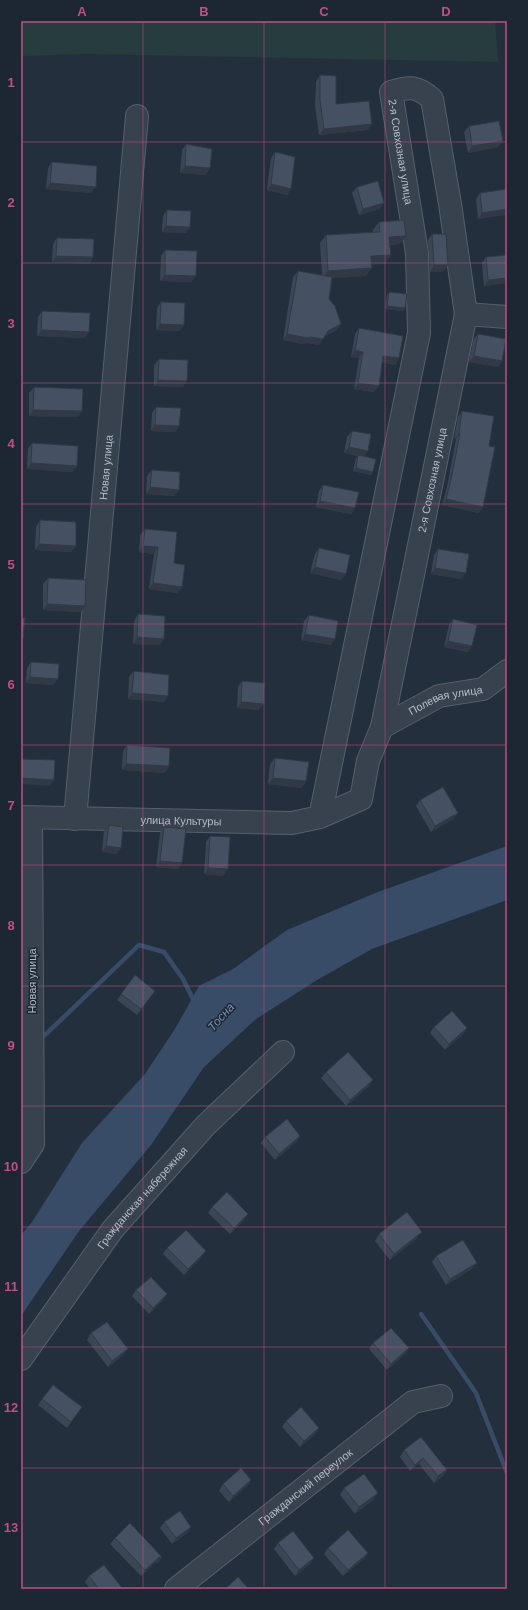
<svg xmlns="http://www.w3.org/2000/svg" width="528" height="1610" viewBox="0 0 528 1610" font-family="Helvetica,sans-serif">
  <style>
    .green { fill: #263c3f }
    .water { fill: #394c67 }
    .lines { fill: none; stroke-linecap: round; stroke-linejoin: round }
    .stream { stroke: #394c67; stroke-width: 4.5 }
    .minor-casing { stroke: #565f6c; stroke-width: 24 }
    .minor { stroke: #38414e; stroke-width: 22 }
    .wall { fill: #3b4654 }
    .shaded-wall { fill: #303945 }
    .building { fill: #455162; stroke: #303945 }
    .grid { fill: none; stroke: #bd5182; stroke-width: 1; stroke-opacity: 0.55 }
    .labels { text-anchor: middle; stroke-width: 3; stroke-linejoin: round; paint-order: stroke }
    .street-label { font-size: 11px; fill: #b4bcc9; stroke: #1d2633 }
    .water-label { font-size: 12px; font-style: italic; fill: #7c92b1; stroke: #1d2633 }
    .neatline { fill: none; stroke: #bd5182; stroke-width: 1.5 }
    .grid-label { font-size: 13px; text-anchor: middle; font-weight: bold; fill: #bd5182 }
  </style>
  <rect width="100%" height="100%" fill="#242f3e"/>
  <!-- green -->
  <polygon class="green" points="21,21 495,21 498,62 86,54 21,56"/>
  <!-- water -->
  <polygon class="water" points="507,846 507,900 372,949 317,980 256,1019 204,1067 151,1145 79,1231 21,1316 21,1235 32,1222 82,1143 145,1074 175,1029 199,986 233,969 287,930 378,892"/>
  <g class="lines">
    <!-- stream -->
    <g class="stream">
      <polyline points="44,1036 139,945 164,952 183,979 195,1003"/>
      <polyline points="421,1314 476,1393 507,1473"/>
    </g>
    <defs>
      <g id="minor">
        <polyline points="466,314 507,317"/>
        <path id="s1" d="M382,727L439,696L483,689L507,671"/>
        <path id="s2" d="M21,817L292,823L320,817L361,799L368,761L382,727L466,314L450,204L432,99C417,86 410,86 391,92L417,253L419,333L320,817"/>
        <path id="s3" d="M75,819L137,116"/>
        <polyline points="21,1162 33,1144 31,818"/>
        <path id="s4" d="M21,1359L113,1229L206,1125L283,1052"/>
        <path id="s5" d="M176,1589L413,1402L441,1396"/>
      </g>
    </defs>
    <!-- minor casing -->
    <use href="#minor" class="minor-casing"/>
    <!-- minor -->
    <use href="#minor" class="minor"/>
  </g>
  <!-- wall -->
  <g class="wall">
    <polygon points="320,75 336,104 368,130 319,135 315,106 316,82"/>
    <polygon points="469,126 498,147 468,153 464,132"/>
    <polygon points="186,144 206,175 180,173 182,150"/>
    <polygon points="275,152 291,189 287,195 267,190 271,158"/>
    <polygon points="52,162 91,193 46,189 48,168"/>
    <polygon points="357,187 380,209 359,215 352,193"/>
    <polygon points="507,189 478,219 476,199 480,193"/>
    <polygon points="167,210 190,227 186,233 162,232 163,216"/>
    <polygon points="379,222 406,236 400,244 390,245 385,264 372,264 366,276 332,278 329,299 341,324 336,330 324,337 319,345 307,343 303,344 283,340 293,277 298,271 322,275 320,243 326,235 373,232 373,230"/>
    <polygon points="432,234 444,271 430,272 428,240"/>
    <polygon points="57,238 93,257 89,264 52,262 53,244"/>
    <polygon points="165,250 196,276 191,282 160,281 161,256"/>
    <polygon points="507,255 507,283 484,286 482,263 486,257"/>
    <polygon points="389,292 405,308 403,311 385,309 387,295"/>
    <polygon points="161,302 180,331 156,330 157,308"/>
    <polygon points="42,311 85,338 37,336 38,317"/>
    <polygon points="359,328 399,358 395,365 382,362 374,392 354,389 359,358 351,357 355,334"/>
    <polygon points="478,334 502,361 498,367 469,362 473,340"/>
    <polygon points="159,359 183,387 154,386 154,365"/>
    <polygon points="34,387 82,411 78,417 29,416 29,393"/>
    <polygon points="156,407 179,426 175,432 151,431 152,413"/>
    <polygon points="462,411 489,446 479,513 442,505 447,487 456,439 454,439 458,417"/>
    <polygon points="352,431 364,456 373,472 371,475 353,471 356,458 358,456 344,453 347,437"/>
    <polygon points="32,443 77,466 72,472 27,469 28,449"/>
    <polygon points="152,470 174,496 146,494 147,476"/>
    <polygon points="323,485 355,508 351,514 316,507 319,491"/>
    <polygon points="40,520 76,546 71,552 35,550 36,527"/>
    <polygon points="145,529 174,563 182,587 177,593 149,589 154,554 139,552 140,535"/>
    <polygon points="319,548 341,580 310,573 315,554"/>
    <polygon points="438,549 461,579 431,574 434,555"/>
    <polygon points="48,578 85,606 81,612 43,610 43,584"/>
    <polygon points="138,614 160,645 133,644 134,621"/>
    <polygon points="309,615 331,645 301,640 304,621"/>
    <polygon points="453,619 468,652 444,647 449,625"/>
    <polygon points="31,662 53,685 26,683 27,668"/>
    <polygon points="134,671 164,702 128,699 129,677"/>
    <polygon points="242,681 259,710 237,708 238,687"/>
    <polygon points="127,745 169,766 165,773 122,770 123,751"/>
    <polygon points="275,758 306,781 302,788 268,784 270,764"/>
    <polygon points="420,800 458,813 453,819 431,832 416,806"/>
    <polygon points="109,825 121,848 116,854 102,852 104,831"/>
    <polygon points="164,827 182,863 178,869 156,867 160,833"/>
    <polygon points="210,836 223,876 204,874 206,842"/>
    <polygon points="135,975 155,991 137,1015 117,1000"/>
    <polygon points="434,1027 467,1028 463,1034 445,1050 430,1033"/>
    <polygon points="326,1072 369,1086 346,1106 321,1078"/>
    <polygon points="300,1136 296,1142 275,1160 261,1143 265,1137"/>
    <polygon points="212,1207 244,1220 230,1234 208,1213"/>
    <polygon points="379,1234 417,1238 390,1260 375,1241"/>
    <polygon points="167,1248 202,1257 184,1275 163,1254"/>
    <polygon points="436,1256 472,1269 446,1285 432,1262"/>
    <polygon points="136,1290 167,1294 163,1300 149,1314 132,1296"/>
    <polygon points="91,1333 128,1349 123,1355 108,1367 87,1340"/>
    <polygon points="373,1343 409,1348 405,1354 387,1370 369,1349"/>
    <polygon points="42,1399 82,1407 67,1428 38,1405"/>
    <polygon points="286,1421 319,1428 315,1434 300,1447 282,1427"/>
    <polygon points="421,1437 447,1470 443,1476 434,1483 419,1464 410,1471 400,1457 404,1450"/>
    <polygon points="251,1480 247,1486 229,1502 219,1491 223,1484"/>
    <polygon points="344,1488 374,1499 355,1514 340,1495"/>
    <polygon points="164,1522 191,1527 187,1533 172,1544 160,1528"/>
    <polygon points="115,1538 162,1557 158,1563 154,1563 141,1576 110,1544"/>
    <polygon points="278,1543 314,1558 310,1564 295,1576 274,1549"/>
    <polygon points="328,1548 368,1553 364,1559 343,1576 324,1554"/>
    <polygon points="89,1576 123,1589 90,1589 85,1582"/>
  </g>
  <!-- shaded-wall -->
  <g class="shaded-wall">
    <polygon points="372,124 368,130 319,135 324,129"/>
    <polygon points="503,141 498,147 468,153 472,146"/>
    <polygon points="185,166 210,168 206,175 180,173"/>
    <polygon points="50,183 96,187 91,193 46,189"/>
    <polygon points="271,184 291,189 287,195 267,190"/>
    <polygon points="384,203 380,209 359,215 363,209"/>
    <polygon points="507,209 507,215 478,219 482,213"/>
    <polygon points="166,226 190,227 186,233 162,232"/>
    <polygon points="406,236 400,244 383,245 389,237"/>
    <polygon points="391,255 385,264 365,265 371,256"/>
    <polygon points="56,256 93,257 89,264 52,262"/>
    <polygon points="434,265 448,265 444,271 430,272"/>
    <polygon points="372,268 366,276 322,279 328,271"/>
    <polygon points="165,275 196,276 191,282 160,281"/>
    <polygon points="507,278 507,283 484,286 488,280"/>
    <polygon points="387,306 405,308 403,311 385,309"/>
    <polygon points="160,324 184,325 180,331 156,330"/>
    <polygon points="341,324 336,330 323,337 328,331"/>
    <polygon points="41,330 89,332 85,338 37,336"/>
    <polygon points="287,334 311,337 323,339 319,345 307,343 303,344 283,340"/>
    <polygon points="355,350 363,352 359,358 351,357"/>
    <polygon points="383,356 399,358 395,365 379,362"/>
    <polygon points="474,356 502,361 498,367 469,362"/>
    <polygon points="158,380 187,381 183,387 154,386"/>
    <polygon points="358,383 379,386 374,392 354,389"/>
    <polygon points="33,410 82,411 78,417 29,416"/>
    <polygon points="155,425 179,426 175,432 151,431"/>
    <polygon points="459,433 460,433 456,439 454,439"/>
    <polygon points="349,447 368,451 364,457 344,453"/>
    <polygon points="31,463 77,466 72,472 27,469"/>
    <polygon points="356,468 373,472 371,475 353,471"/>
    <polygon points="150,487 179,490 174,496 146,494"/>
    <polygon points="446,499 483,507 479,513 442,505"/>
    <polygon points="320,501 355,508 351,514 316,507"/>
    <polygon points="39,544 76,546 71,552 35,550"/>
    <polygon points="143,546 158,547 154,554 139,552"/>
    <polygon points="315,567 346,574 341,580 310,573"/>
    <polygon points="435,568 466,573 461,579 431,574"/>
    <polygon points="153,583 182,587 177,593 149,589"/>
    <polygon points="47,604 85,606 81,612 43,610"/>
    <polygon points="305,634 335,639 331,645 301,640"/>
    <polygon points="137,637 164,639 160,645 133,644"/>
    <polygon points="448,641 472,646 468,652 444,647"/>
    <polygon points="30,677 58,679 53,685 26,683"/>
    <polygon points="132,693 168,696 164,702 128,699"/>
    <polygon points="241,702 264,704 259,710 237,708"/>
    <polygon points="126,764 169,766 165,773 122,770"/>
    <polygon points="21,778 54,780 50,786 21,784"/>
    <polygon points="273,778 306,781 302,788 268,784"/>
    <polygon points="458,813 453,819 431,832 435,826"/>
    <polygon points="106,846 121,848 116,854 102,852"/>
    <polygon points="160,861 182,863 178,869 156,867"/>
    <polygon points="208,868 228,869 223,876 204,874"/>
    <polygon points="467,1028 463,1034 445,1050 449,1044"/>
    <polygon points="373,1080 369,1086 346,1106 350,1100"/>
    <polygon points="300,1136 296,1142 275,1160 279,1154"/>
    <polygon points="248,1214 244,1220 230,1234 234,1228"/>
    <polygon points="422,1232 417,1238 390,1260 394,1254"/>
    <polygon points="206,1251 202,1257 184,1275 188,1269"/>
    <polygon points="477,1263 472,1269 446,1285 450,1279"/>
    <polygon points="167,1294 163,1300 149,1314 153,1308"/>
    <polygon points="409,1348 405,1354 387,1370 391,1364"/>
    <polygon points="128,1349 123,1355 108,1367 112,1361"/>
    <polygon points="319,1428 315,1434 300,1447 304,1441"/>
    <polygon points="423,1458 419,1464 410,1471 415,1465"/>
    <polygon points="447,1470 443,1476 434,1483 438,1476"/>
    <polygon points="251,1480 247,1486 229,1502 233,1496"/>
    <polygon points="378,1493 374,1499 355,1514 359,1507"/>
    <polygon points="191,1527 187,1533 172,1544 176,1538"/>
    <polygon points="368,1553 364,1559 343,1576 348,1570"/>
    <polygon points="159,1557 162,1557 158,1563 154,1563 141,1576 145,1570"/>
    <polygon points="314,1558 310,1564 295,1576 299,1570"/>
  </g>
  <!-- building -->
  <g class="building">
    <polygon points="320,75 336,76 336,104 369,101 372,124 324,129 320,100"/>
    <polygon points="499,121 503,141 472,146 469,126"/>
    <polygon points="186,144 212,149 210,168 185,166"/>
    <polygon points="275,152 295,157 291,189 271,184"/>
    <polygon points="52,162 97,166 96,187 50,183"/>
    <polygon points="378,181 384,203 363,209 357,187"/>
    <polygon points="507,189 507,209 482,213 480,193"/>
    <polygon points="167,210 191,211 190,227 166,226"/>
    <polygon points="404,220 406,236 389,237 391,255 371,256 372,268 328,271 326,235 380,232 379,222"/>
    <polygon points="432,234 446,234 448,265 434,265"/>
    <polygon points="57,238 94,239 93,257 56,256"/>
    <polygon points="165,250 197,251 196,276 165,275"/>
    <polygon points="507,255 507,278 488,280 486,257"/>
    <polygon points="298,271 332,277 329,299 335,306 341,324 328,331 323,339 311,337 308,338 287,334"/>
    <polygon points="389,292 407,294 405,308 387,306"/>
    <polygon points="161,302 185,303 184,325 160,324"/>
    <polygon points="42,311 90,313 89,332 41,330"/>
    <polygon points="359,328 403,336 399,358 383,356 379,386 358,383 363,352 355,350"/>
    <polygon points="478,334 506,339 502,361 474,356"/>
    <polygon points="159,359 188,360 187,381 158,380"/>
    <polygon points="34,387 83,389 82,411 33,410"/>
    <polygon points="156,407 181,408 179,426 155,425"/>
    <polygon points="462,411 494,416 489,446 495,447 483,507 446,499 451,480 460,433 459,433"/>
    <polygon points="352,431 371,434 368,451 349,447"/>
    <polygon points="32,443 78,446 77,466 31,463"/>
    <polygon points="358,455 376,459 373,472 356,468"/>
    <polygon points="152,470 180,472 179,490 150,487"/>
    <polygon points="323,485 359,492 355,508 320,501"/>
    <polygon points="40,520 76,522 76,546 39,544"/>
    <polygon points="145,529 177,532 174,563 185,565 182,587 153,583 158,547 143,546"/>
    <polygon points="319,548 350,555 346,574 315,567"/>
    <polygon points="438,549 469,554 466,573 435,568"/>
    <polygon points="48,578 86,580 85,606 47,604"/>
    <polygon points="138,614 165,616 164,639 137,637"/>
    <polygon points="309,615 338,621 335,639 305,634"/>
    <polygon points="21,618 25,618 23,638 21,638"/>
    <polygon points="453,619 477,625 472,646 448,641"/>
    <polygon points="31,662 59,664 58,679 30,677"/>
    <polygon points="134,671 169,675 168,696 132,693"/>
    <polygon points="242,681 265,683 264,704 241,702"/>
    <polygon points="127,745 170,748 169,766 126,764"/>
    <polygon points="275,758 309,762 306,781 273,778"/>
    <polygon points="21,759 55,760 54,780 21,778"/>
    <polygon points="443,787 458,813 435,826 420,800"/>
    <polygon points="109,825 123,827 121,848 106,846"/>
    <polygon points="164,827 186,829 182,863 160,861"/>
    <polygon points="210,836 230,837 228,869 208,868"/>
    <polygon points="135,975 155,991 141,1009 121,994"/>
    <polygon points="452,1011 467,1028 449,1044 434,1027"/>
    <polygon points="348,1052 373,1080 350,1100 326,1072"/>
    <polygon points="287,1119 300,1136 279,1154 265,1137"/>
    <polygon points="227,1192 248,1214 234,1228 212,1207"/>
    <polygon points="407,1212 422,1232 394,1254 379,1234"/>
    <polygon points="186,1230 206,1251 188,1269 167,1248"/>
    <polygon points="463,1240 477,1263 450,1279 436,1256"/>
    <polygon points="151,1277 167,1294 153,1308 136,1290"/>
    <polygon points="107,1322 128,1349 112,1361 91,1333"/>
    <polygon points="391,1328 409,1348 391,1364 373,1343"/>
    <polygon points="53,1385 82,1407 71,1422 42,1399"/>
    <polygon points="301,1407 319,1428 304,1441 286,1421"/>
    <polygon points="421,1437 447,1470 438,1476 423,1458 415,1465 404,1450"/>
    <polygon points="241,1468 251,1480 233,1496 223,1484"/>
    <polygon points="364,1474 378,1493 359,1507 344,1488"/>
    <polygon points="180,1511 191,1527 176,1538 164,1522"/>
    <polygon points="130,1523 162,1557 159,1557 145,1570 115,1538"/>
    <polygon points="348,1530 368,1553 348,1570 328,1548"/>
    <polygon points="293,1531 314,1558 299,1570 278,1543"/>
    <polygon points="104,1565 123,1589 99,1589 89,1576"/>
    <polygon points="238,1577 249,1589 225,1589"/>
  </g>
  <!-- grid -->
  <path class="grid" d="M143,21V1589M264,21V1589M385,21V1589M21,142H507M21,263H507M21,383H507M21,504H507M21,624H507M21,745H507M21,865H507M21,986H507M21,1106H507M21,1227H507M21,1347H507M21,1468H507"/>
  <g class="labels">
    <!-- street labels -->
    <g class="street-label">
      <text dy="4" stroke="none"><textPath href="#s2" startOffset="1164">2-я Совхозная улица</textPath></text>
      <text dy="4" stroke="none"><textPath href="#s3" startOffset="353">Новая улица</textPath></text>
      <text dy="4" stroke="none"><textPath href="#s2" startOffset="672">2-я Совхозная улица</textPath></text>
      <text dy="4" stroke="none"><textPath href="#s1" startOffset="70">Полевая улица</textPath></text>
      <text dy="4" stroke="none"><textPath href="#s2" startOffset="160">улица Культуры</textPath></text>
      <text transform="translate(32 981) rotate(-90)" y="4">Новая улица</text>
      <text dy="4" stroke="none"><textPath href="#s4" startOffset="202">Гражданская набережная</textPath></text>
      <text dy="4" stroke="none"><textPath href="#s5" startOffset="165">Гражданский переулок</textPath></text>
    </g>
    <!-- water labels -->
    <g class="water-label">
      <text transform="translate(221 1017) rotate(-48)" y="4">Тосна</text>
    </g>
  </g>
  <!-- border -->
  <rect width="528" height="1610" fill="none" stroke="#1d2633" stroke-width="44"/>
  <rect x="22" y="22" width="484" height="1566" class="neatline"/>
  <g class="grid-label">
    <text x="82" y="16">A</text>
    <text x="204" y="16">B</text>
    <text x="324" y="16">C</text>
    <text x="446" y="16">D</text>
    <text x="11" y="87">1</text>
    <text x="11" y="207">2</text>
    <text x="11" y="328">3</text>
    <text x="11" y="448">4</text>
    <text x="11" y="569">5</text>
    <text x="11" y="689">6</text>
    <text x="11" y="810">7</text>
    <text x="11" y="930">8</text>
    <text x="11" y="1050">9</text>
    <text x="11" y="1171">10</text>
    <text x="11" y="1291">11</text>
    <text x="11" y="1412">12</text>
    <text x="11" y="1532">13</text>
  </g>
</svg>
